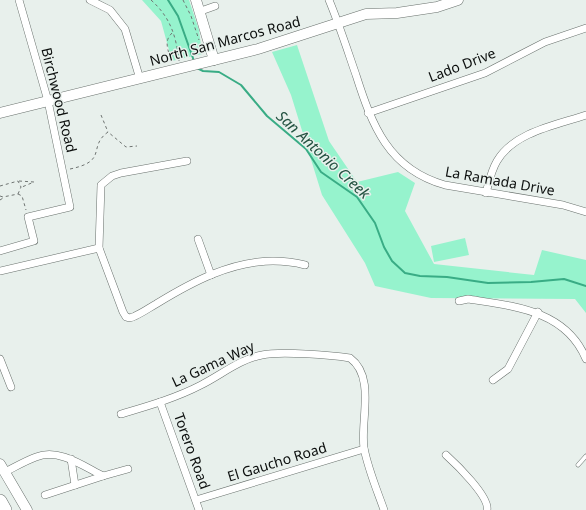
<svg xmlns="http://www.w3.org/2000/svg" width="586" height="510" viewBox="0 0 586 510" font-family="'Noto Sans',sans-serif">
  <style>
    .green { fill: #96f3cd }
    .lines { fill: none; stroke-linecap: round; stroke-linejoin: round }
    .stream { stroke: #39ac85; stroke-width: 2 }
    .lane-casing { stroke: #69716d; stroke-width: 4.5 }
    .street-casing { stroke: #69716d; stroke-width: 8 }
    .secondary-casing { stroke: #69716d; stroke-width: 11 }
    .highway-casing { stroke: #69716d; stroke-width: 14 }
    .path { stroke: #6f7472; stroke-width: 1; stroke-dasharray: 3 3; stroke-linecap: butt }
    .lane { stroke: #fff; stroke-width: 3.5 }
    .street { stroke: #fff; stroke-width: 7 }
    .secondary { stroke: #fff; stroke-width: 10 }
    .highway { stroke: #fff; stroke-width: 13 }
    .labels { text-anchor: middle; stroke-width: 3; stroke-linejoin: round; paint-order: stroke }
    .street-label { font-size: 14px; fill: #0c0f0e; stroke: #e8f0ec }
    .water-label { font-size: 15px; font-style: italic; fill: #245241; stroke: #e8f0ec }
  </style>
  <rect width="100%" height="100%" fill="#e8f0ec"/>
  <!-- green -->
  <g class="green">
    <polygon points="142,0 189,0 199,30 202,54 172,61 161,21"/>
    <polygon points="297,45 329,141 357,182 398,172 415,183 405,211 434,264 534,275 542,250 586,260 586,313 575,299 431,298 375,286 365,263 322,195 291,95 272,52"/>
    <polygon points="465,238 469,255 434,262 431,246"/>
  </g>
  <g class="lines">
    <!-- stream -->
    <g class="stream">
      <polyline points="168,0 178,16 194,61"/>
      <polyline points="197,68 203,71 219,72 241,85 267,116 306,149 321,172 357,197 375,223 384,247 392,261 405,273 420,276 447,277 488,283 531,282 564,279 586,286"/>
    </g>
    <defs>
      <polyline id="lane" points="578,465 586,456"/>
      <g id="street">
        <polyline points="90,0 110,10 125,29 140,79"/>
        <path d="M329,0C339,24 347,49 356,75C372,125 388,169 445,185L563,205L586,212"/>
        <polyline points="201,11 215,6"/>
        <polyline points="368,113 485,73 545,42 586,28"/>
        <path d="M187,161L121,173L112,176L101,185L99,248L123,312L126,317C129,318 132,318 135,316C142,313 149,308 156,304C174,293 193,282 213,274C243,262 272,257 305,265"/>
        <path d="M486,193C489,182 491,171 497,161C514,132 556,125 586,115"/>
        <polyline points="198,239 211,275"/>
        <polyline points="0,251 34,241 28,217 70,207 48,101 19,0"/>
        <polyline points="0,271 99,248"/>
        <path d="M459,301L468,299C513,306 566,310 586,359"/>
        <polyline points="0,359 11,387"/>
        <polyline points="493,380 508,369 538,312"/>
        <polyline points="160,402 199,510"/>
        <path d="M121,414C148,406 176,398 201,385C221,375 240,359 262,355C280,351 331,355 350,358C376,377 360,421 364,448C368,469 377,490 384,510"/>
        <path d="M446,455C456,464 490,497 487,510"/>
        <polyline points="71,459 75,485"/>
        <path d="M5,472C15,467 25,461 36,457C59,448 83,466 103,476L128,469"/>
        <polyline points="45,495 103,476"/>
        <polyline points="196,500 364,449"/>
      </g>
      <g id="secondary">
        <polyline points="196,0 214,60"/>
        <polyline points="0,113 258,49 366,14 397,13 437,7 458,0"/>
        <polyline points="0,464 27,510"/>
      </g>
      <polyline id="highway" points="0,501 5,510"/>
    </defs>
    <!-- lane casing -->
    <use href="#lane" class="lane-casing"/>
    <!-- street casing -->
    <use href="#street" class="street-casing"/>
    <!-- secondary casing -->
    <use href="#secondary" class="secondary-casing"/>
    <!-- highway casing -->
    <use href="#highway" class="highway-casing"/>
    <!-- path -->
    <g class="path">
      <path d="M151,0C170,17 176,35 179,61"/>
      <polyline points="183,0 191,16 199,40"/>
      <path d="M172,33C165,40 167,46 169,54L178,59"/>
      <polyline points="101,115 108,132"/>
      <path d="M70,169C109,161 87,147 108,132L126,147L137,146"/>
      <polyline points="19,181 34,182 22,187"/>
      <polyline points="0,186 18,181 21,187 18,194"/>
      <polyline points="18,194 22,196 26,210"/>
      <polyline points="0,196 3,197 18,194"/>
      <polyline points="0,200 3,198"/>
    </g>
    <!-- lane -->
    <use href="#lane" class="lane"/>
    <!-- street -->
    <use href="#street" class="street"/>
    <!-- secondary -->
    <use href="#secondary" class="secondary"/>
    <!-- highway -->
    <use href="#highway" class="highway"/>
  </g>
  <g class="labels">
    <!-- street labels -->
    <g class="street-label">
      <text transform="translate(225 41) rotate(-15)" y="5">North San Marcos Road</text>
      <text transform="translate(462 65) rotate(-21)" y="5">Lado Drive</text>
      <text transform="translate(59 100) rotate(76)" y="5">Birchwood Road</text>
      <text transform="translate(500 181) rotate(10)" y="5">La Ramada Drive</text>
      <text transform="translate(213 364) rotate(-25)" y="5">La Gama Way</text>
      <text transform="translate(192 451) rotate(70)" y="5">Torero Road</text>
      <text transform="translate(277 462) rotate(-17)" y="5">El Gaucho Road</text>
    </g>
    <!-- water labels -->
    <g class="water-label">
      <text transform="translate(323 155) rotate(43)" y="5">San Antonio Creek</text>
    </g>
  </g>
</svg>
